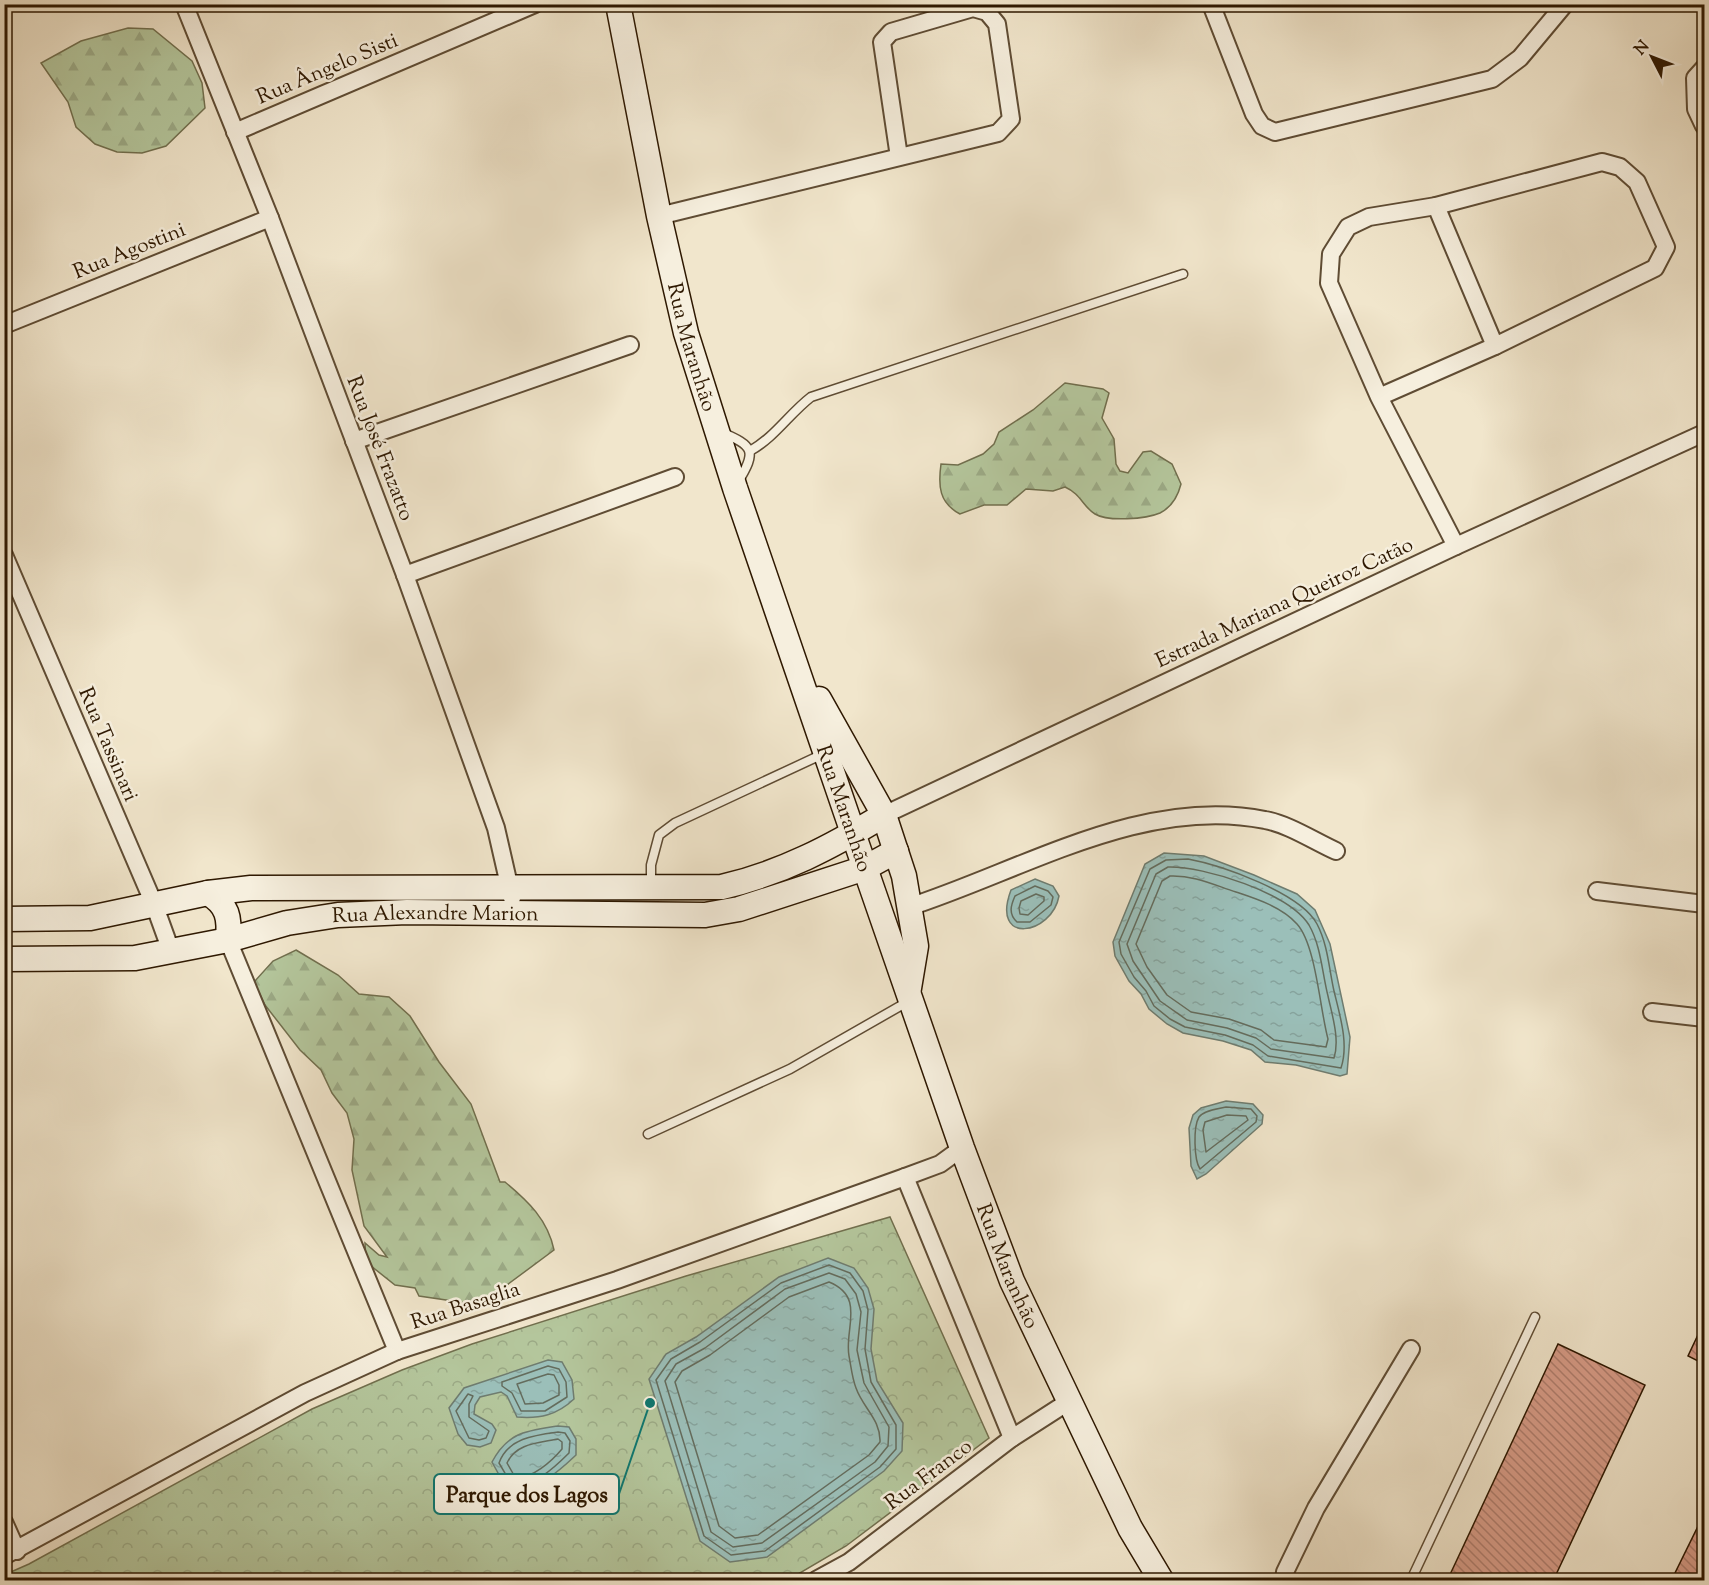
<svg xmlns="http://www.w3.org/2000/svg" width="1709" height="1585" viewBox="0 0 1709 1585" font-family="'Sorts Mill Goudy',serif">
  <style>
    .forest { fill: url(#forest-firs); stroke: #716f4e; stroke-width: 1.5 }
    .park { fill: url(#park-crowns); stroke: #716f4e; stroke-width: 1.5 }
    .water { fill: url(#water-ripples); stroke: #6f7c6f; stroke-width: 1.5 }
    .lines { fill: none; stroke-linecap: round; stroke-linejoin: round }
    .shore { stroke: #646c5d; stroke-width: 1.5 }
    .building { fill: url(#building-back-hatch); stroke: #2e1801; stroke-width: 1.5 }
    .lane-casing { stroke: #5f4c34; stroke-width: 11 }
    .street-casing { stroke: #5f4c34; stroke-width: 20 }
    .secondary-casing { stroke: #2e1801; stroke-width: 27 }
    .lane { stroke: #f6efde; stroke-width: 8 }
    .street { stroke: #f6efde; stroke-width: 16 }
    .secondary { stroke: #f6efde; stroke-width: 24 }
    .labels { text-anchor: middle; stroke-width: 5; stroke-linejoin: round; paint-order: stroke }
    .street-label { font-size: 21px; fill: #2e1801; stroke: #f6efde }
    .leader { fill: none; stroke: #0f766e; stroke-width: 2 }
    .callout-dot { fill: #0f766e; stroke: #f6efde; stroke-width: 2 }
    .callout { fill: #f6efde; stroke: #0f766e; stroke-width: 2 }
    .callout-label { font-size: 22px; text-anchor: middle; font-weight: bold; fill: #2e1801 }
  </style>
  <defs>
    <pattern id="forest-firs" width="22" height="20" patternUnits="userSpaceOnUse" patternTransform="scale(1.5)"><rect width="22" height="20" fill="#b4c69c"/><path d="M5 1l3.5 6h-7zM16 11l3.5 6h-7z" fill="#9ba985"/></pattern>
    <pattern id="park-crowns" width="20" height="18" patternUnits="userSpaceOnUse" patternTransform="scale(1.5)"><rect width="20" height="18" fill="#b4c69c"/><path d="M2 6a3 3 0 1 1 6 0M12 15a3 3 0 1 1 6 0" fill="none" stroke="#9ba985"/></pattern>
    <pattern id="water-ripples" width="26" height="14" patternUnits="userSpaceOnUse" patternTransform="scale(1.5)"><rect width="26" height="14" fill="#9bbfb9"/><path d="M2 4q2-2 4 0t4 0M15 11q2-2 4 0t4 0" fill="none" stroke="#86a39d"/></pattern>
    <pattern id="building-back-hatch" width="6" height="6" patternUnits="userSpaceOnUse" patternTransform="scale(1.5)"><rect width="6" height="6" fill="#d69b87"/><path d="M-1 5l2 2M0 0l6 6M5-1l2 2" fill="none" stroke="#ae7d6c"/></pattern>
  </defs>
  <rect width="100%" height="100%" fill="#f1e6cc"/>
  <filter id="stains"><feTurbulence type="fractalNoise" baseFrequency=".00333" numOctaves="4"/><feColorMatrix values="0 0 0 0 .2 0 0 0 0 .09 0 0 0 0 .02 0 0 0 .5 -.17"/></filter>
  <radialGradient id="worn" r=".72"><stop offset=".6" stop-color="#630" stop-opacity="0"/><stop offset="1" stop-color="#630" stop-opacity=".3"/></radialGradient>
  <!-- forest -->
  <g class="forest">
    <polygon points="128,28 153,29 192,61 202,83 205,108 166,146 142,153 117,152 95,144 76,127 68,102 41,63 81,41"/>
    <path d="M1065,383L1103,389L1109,393L1102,418L1114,439L1116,464L1120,471L1128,473L1143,452L1151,451L1172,464L1181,484C1178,496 1172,507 1160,513C1146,519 1108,522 1095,514C1083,507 1081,494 1065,487L1053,491L1026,489L1007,505H984L960,514C939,503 938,486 941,464L958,465L983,454L994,444L999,432L1033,410Z"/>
    <path d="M296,950L338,975L359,994L389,997L410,1016L439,1062L471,1104L500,1182H505C528,1201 548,1220 554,1250L480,1305L419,1296L415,1288L395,1285L366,1262L365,1243L379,1255L387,1257L364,1226L352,1170L354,1139L347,1113L332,1093L321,1070L300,1050L265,1005L254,982L273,961Z"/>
  </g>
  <!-- park -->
  <polygon class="park" points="890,1217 989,1438 846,1546 788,1580 5,1580 4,1575 29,1564 312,1409 402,1370 472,1344 686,1276"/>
  <!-- water -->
  <g class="water">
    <polygon points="1164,853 1204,856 1254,875 1297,894 1315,910 1330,944 1350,1037 1347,1074 1340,1076 1296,1065 1265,1062 1251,1050 1223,1041 1183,1033 1167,1024 1149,1009 1141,994 1129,981 1115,956 1113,942 1145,864"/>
    <path d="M1035,879L1053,886L1059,896C1052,935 990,946 1011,890Z"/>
    <polygon points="1226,1101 1253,1104 1263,1115 1262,1124 1206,1174 1197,1179 1191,1166 1189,1128 1193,1115 1201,1108"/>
    <polygon points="828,1258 854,1268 868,1288 874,1309 871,1349 877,1381 903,1423 902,1451 884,1471 767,1557 730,1562 700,1541 649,1379 666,1354 696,1337 779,1277"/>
    <path d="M548,1360L562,1362L572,1380L574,1399C557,1415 540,1419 517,1417L507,1396L501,1392L480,1397L475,1405L474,1414L492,1424L496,1430L491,1443L480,1447L467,1445L458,1434L449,1408L464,1388Z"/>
    <path d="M558,1426L569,1427L576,1439V1455C556,1474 537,1490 509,1493L492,1462C508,1432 526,1431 558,1426Z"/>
  </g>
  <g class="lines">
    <!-- shore -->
    <g class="shore">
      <path d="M1188,859C1221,865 1301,893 1317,924C1328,945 1329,969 1334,991C1340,1016 1349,1044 1341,1068L1268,1056L1253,1045L1225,1035L1185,1027L1170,1019L1154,1006L1146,991L1134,977L1121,954L1119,942L1150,869L1166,860Z"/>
      <path d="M1168,867C1204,866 1289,893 1309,925C1321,946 1322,972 1328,996C1332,1015 1340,1039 1334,1058L1271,1049L1256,1038L1227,1028L1187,1020L1160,1001L1133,961L1127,944L1156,874Z"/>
      <path d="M1170,876C1194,875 1214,885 1236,892C1257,899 1282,907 1297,924C1316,945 1320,1010 1328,1039L1326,1047L1274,1040L1261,1030L1229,1019L1191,1012L1167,995L1147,967L1136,944L1162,881Z"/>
      <path d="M1035,886L1048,891L1053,897L1051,905L1030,922H1017C1008,914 1011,905 1015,896Z"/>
      <polygon points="1036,894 1044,897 1044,901 1028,915 1020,914 1019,908 1021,901"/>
      <path d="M1226,1107L1251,1109L1257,1116L1256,1122L1200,1169C1194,1160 1193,1127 1199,1117C1204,1110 1218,1109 1226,1107Z"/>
      <polygon points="1227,1115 1246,1116 1248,1120 1206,1152 1203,1130 1205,1122"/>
      <polygon points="829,1265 850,1273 863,1291 868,1310 865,1349 871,1382 896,1425 896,1449 880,1467 765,1551 731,1555 704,1536 656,1380 671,1359 700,1342 781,1283"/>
      <polygon points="829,1273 845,1279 856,1294 861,1312 857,1350 864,1383 889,1427 888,1446 875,1462 762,1543 733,1547 711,1532 665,1381 676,1364 705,1348 785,1289"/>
      <path d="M829,1282C866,1297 844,1329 849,1356C851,1366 852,1378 856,1388C863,1408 881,1420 880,1442L869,1455L758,1535L735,1538L719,1526L675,1382L682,1371L710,1355L789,1297Z"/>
      <polygon points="548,1366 559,1369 566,1382 567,1397 545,1411 521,1411 512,1393 502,1386 502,1382"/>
      <polygon points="548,1374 554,1375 559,1385 559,1395 543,1403 525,1404 517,1384"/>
      <polygon points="468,1394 473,1396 469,1404 469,1417 489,1431 486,1438 479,1440 469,1438 456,1411"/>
      <path d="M558,1432L565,1433L570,1441L569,1453C555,1467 533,1488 512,1485L499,1463C508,1438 535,1435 558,1432Z"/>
      <path d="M558,1439L562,1442V1449C552,1461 531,1480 515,1477L507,1463C516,1443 539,1443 558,1439Z"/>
    </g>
  </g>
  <!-- building -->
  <g class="building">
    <polygon points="1704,1322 1704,1364 1688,1356"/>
    <polygon points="1558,1344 1645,1385 1553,1581 1447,1581"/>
    <polygon points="1704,1514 1704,1581 1691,1581 1675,1573"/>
  </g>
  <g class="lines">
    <defs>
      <g id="lane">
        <path d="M721,432C754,446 757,451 738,482"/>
        <path d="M750,451C775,437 789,414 811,397L1183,274"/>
        <polyline points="651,886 651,865 659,835 675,823 823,754"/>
        <polyline points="648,1134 790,1069 909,1001"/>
        <polyline points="1411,1580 1535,1317"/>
      </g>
      <g id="street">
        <polyline points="184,4 270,218 405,575 496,828 512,898"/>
        <polyline points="1211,4 1254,114 1262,126 1275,132 1492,79 1520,58 1565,4"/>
        <polyline points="1704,68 1695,78 1696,109 1704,126"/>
        <polyline points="235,132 535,4"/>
        <polyline points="1436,206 1495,346"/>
        <polyline points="659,216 998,133 1011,119 997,24 987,12 973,8 891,32 882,42 899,157"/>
        <polyline points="4,325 270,218"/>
        <polyline points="1379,397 1495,346 1655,268 1666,247 1637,182 1620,167 1602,162 1436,206 1369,217 1348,227 1331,254 1329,283 1379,397 1456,546"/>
        <polyline points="354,441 630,345"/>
        <polyline points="4,555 154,904 171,951"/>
        <polyline points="405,575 675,477"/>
        <polyline points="884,815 1456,546 1704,433"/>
        <polyline points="1597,891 1704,904"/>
        <path d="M909,907C1021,871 1144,795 1265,820C1288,824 1314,841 1336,851"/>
        <polyline points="228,940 397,1351"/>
        <polyline points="1652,1012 1704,1018"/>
        <polyline points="905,1177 1012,1438"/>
        <polyline points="4,1522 17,1551"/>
        <polyline points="4,1556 305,1393 397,1351 617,1280 905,1177 940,1164 962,1148"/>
        <polyline points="816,1580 849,1562 1012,1438 1068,1402"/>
        <polyline points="1284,1580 1285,1572 1316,1508 1411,1349"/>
      </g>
      <g id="secondary">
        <path id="s1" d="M618,4L659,216L686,333L735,488L865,868L962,1148L1012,1281L1130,1528L1161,1580"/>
        <polyline points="819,699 884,815 904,876 916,946 909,988"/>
        <path d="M208,893C228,905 230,918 228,940"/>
        <path d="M4,919L90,918L208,893L251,888L722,887C782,873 831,847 884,815"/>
        <path id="s2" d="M4,959L135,958L228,940L287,923L338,915L407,912L705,915L739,909L865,868L896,851"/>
      </g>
    </defs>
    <!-- lane casing -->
    <use href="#lane" class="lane-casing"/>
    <!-- street casing -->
    <use href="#street" class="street-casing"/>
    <!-- secondary casing -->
    <use href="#secondary" class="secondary-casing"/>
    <!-- lane -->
    <use href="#lane" class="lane"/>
    <!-- street -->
    <use href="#street" class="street"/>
    <!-- secondary -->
    <use href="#secondary" class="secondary"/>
  </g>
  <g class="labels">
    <!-- street labels -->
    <g class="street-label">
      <text transform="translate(327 68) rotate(-23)" y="7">Rua Ângelo Sisti</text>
      <text transform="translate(129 250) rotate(-22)" y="7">Rua Agostini</text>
      <text dy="7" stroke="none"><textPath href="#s1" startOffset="351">Rua Maranhão</textPath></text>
      <text transform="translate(381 448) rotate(69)" y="7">Rua José Frazatto</text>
      <text transform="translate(1284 602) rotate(-25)" y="7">Estrada Mariana Queiroz Catão</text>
      <text transform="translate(109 744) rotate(67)" y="7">Rua Tassinari</text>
      <text dy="7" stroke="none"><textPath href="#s1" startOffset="837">Rua Maranhão</textPath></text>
      <text dy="7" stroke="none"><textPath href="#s2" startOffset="436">Rua Alexandre Marion</textPath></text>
      <text dy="7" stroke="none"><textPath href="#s1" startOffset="1323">Rua Maranhão</textPath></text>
      <text transform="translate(465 1305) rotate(-18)" y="7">Rua Basaglia</text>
      <text transform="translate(928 1474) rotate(-37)" y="7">Rua Franco</text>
    </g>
  </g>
  <!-- callouts -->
  <path class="leader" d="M650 1403L619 1494"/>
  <circle class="callout-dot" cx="650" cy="1403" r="6"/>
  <rect class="callout" x="434" y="1474" width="185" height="40" rx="6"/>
  <g class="callout-label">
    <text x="527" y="1502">Parque dos Lagos</text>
  </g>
  <!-- margin -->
  <rect width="1709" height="1585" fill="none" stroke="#f1e6cc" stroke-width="24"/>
  <rect x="6" y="6" width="1697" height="1573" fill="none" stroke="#2e1801" stroke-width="3"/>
  <rect x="12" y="12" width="1685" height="1561" fill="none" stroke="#2e1801" stroke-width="1.5"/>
  <!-- north arrow -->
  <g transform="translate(1652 57) rotate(312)" stroke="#f6efde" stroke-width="4.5" paint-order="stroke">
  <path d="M0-4.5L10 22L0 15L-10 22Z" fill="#2e1801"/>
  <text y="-9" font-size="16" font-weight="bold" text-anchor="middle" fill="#2e1801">N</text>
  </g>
  <rect width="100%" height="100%" filter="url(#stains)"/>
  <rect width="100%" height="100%" fill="url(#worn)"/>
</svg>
